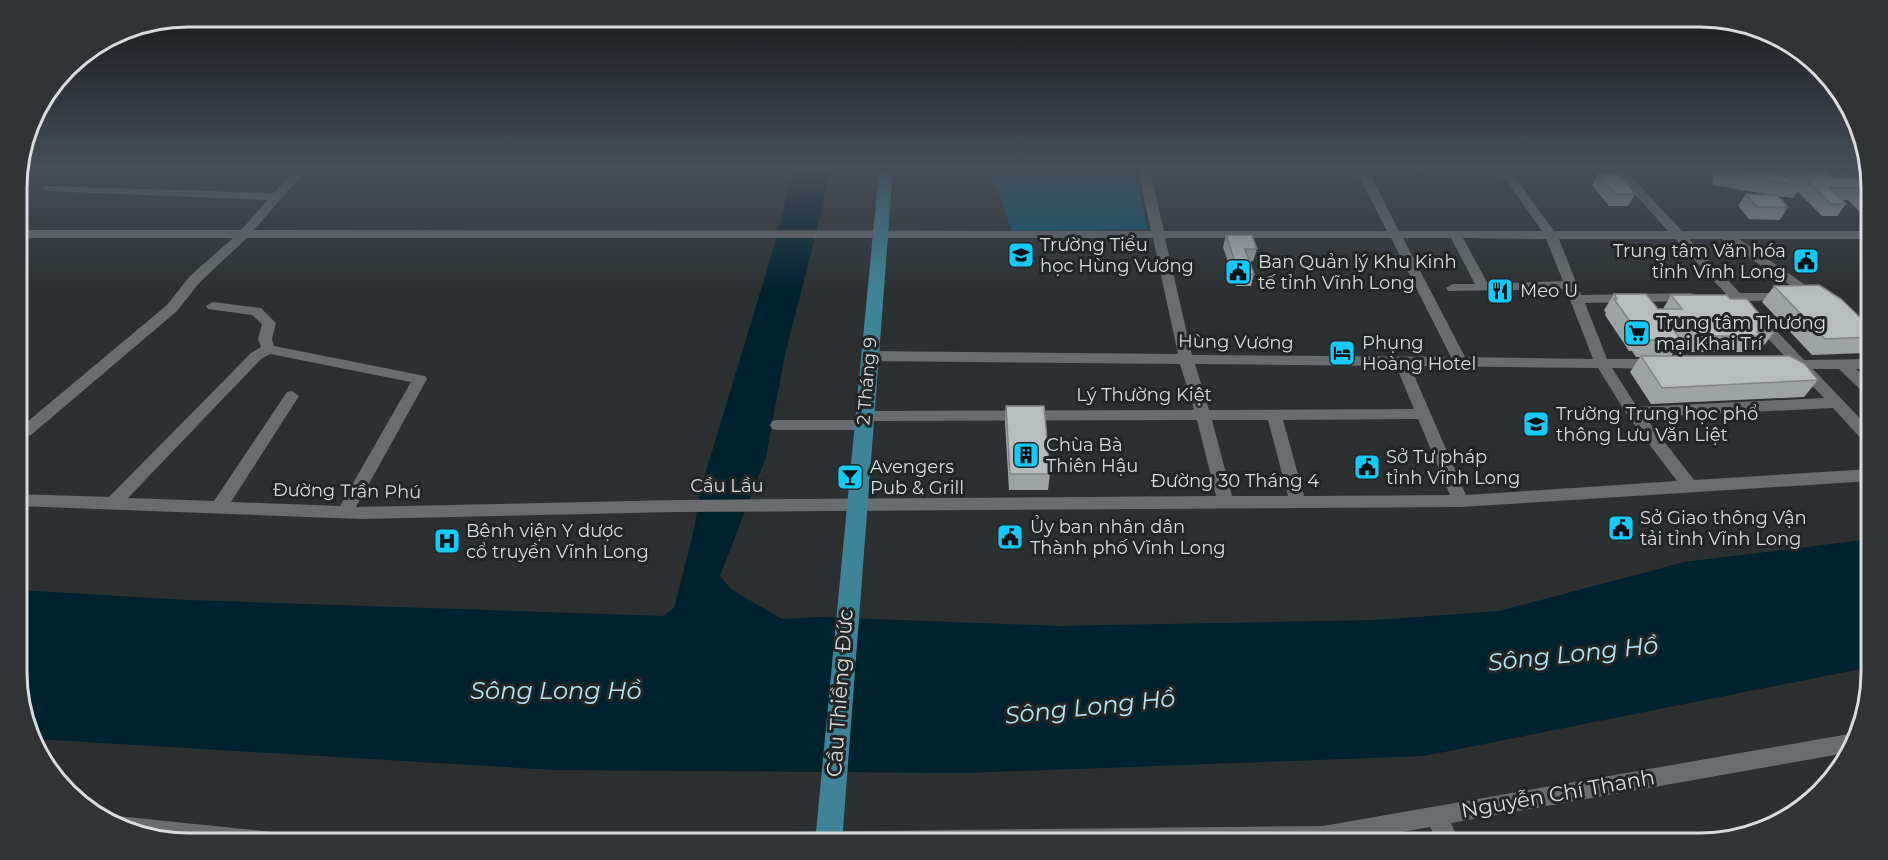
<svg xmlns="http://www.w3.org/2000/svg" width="1888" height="860" viewBox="0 0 1888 860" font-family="Montserrat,sans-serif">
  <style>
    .green { fill: #065a71 }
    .water { fill: #00222e }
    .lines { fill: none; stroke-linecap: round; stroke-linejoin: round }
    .minor { fill: #696d6f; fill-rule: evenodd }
    .major { fill: #3e8499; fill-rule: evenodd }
    .wall { fill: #9da2a3 }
    .building { fill: #b7bcbe; stroke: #808485; stroke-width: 1.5 }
    .labels { text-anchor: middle; stroke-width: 6; stroke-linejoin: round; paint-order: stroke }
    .poi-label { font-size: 18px; fill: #d9dbdc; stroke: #222627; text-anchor: start }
    .street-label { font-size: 18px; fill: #d9dbdc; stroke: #222627 }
    .near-street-label { font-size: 21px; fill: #d9dbdc; stroke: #222627 }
    .near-water-label { font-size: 24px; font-style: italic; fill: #b3e5f8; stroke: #222627 }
    .rim { fill: none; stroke: #d9dbdc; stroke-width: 3 }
  </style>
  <rect width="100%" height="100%" fill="#2c3031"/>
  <!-- green -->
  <polygon class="green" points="990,170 1136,170 1147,229 1012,231"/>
  <!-- water -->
  <polygon class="water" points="793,170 830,170 820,218 785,354 766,457 720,576 731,589 782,619 821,617 1059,626 1375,620 1499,611 1684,562 1871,539 1871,667 1424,756 967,773 554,770 36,739 18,695 18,590 187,600 663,616 674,608 693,534 701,488 775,243"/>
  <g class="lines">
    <!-- minor -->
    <g class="minor">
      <polygon points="19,170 25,170 18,175"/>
      <path d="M295,170H306L254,230L1151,231L1138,170H1150L1164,231H1387L1356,170H1368L1399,231H1542L1499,170H1510L1554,231H1668L1613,170H1625L1682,231H1870V239H1739L1817,293L1819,296L1812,300L1722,239H1689L1740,293H1792L1794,296L1787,300L1748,301L1804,360L1871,359V369H1856L1871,382V396L1866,395L1839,369H1813L1871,430V445L1866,444L1833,408L1645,417L1694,480L1871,469V481L1461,507L676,512L361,519L18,506V494L109,497L251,353L261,347L258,339L262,324L252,315L208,309L206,306L213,302L261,308L276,323L272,339L274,346L425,376L427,379L356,507L676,500L1216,496L1197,420L868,421L870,425L868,429L863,430H777L772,429L770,425L772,421L777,420H859L857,416L859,412L864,411L1194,410L1180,364L869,361L862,356L869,351L1178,354L1153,238H247L200,282L177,311L31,435H21L18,431L21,427L167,305L190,276L233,238H17V230H241L268,200L48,191L42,188L44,186L274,193ZM1165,238H1391L1451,357L1192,355ZM1403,238H1451L1475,284H1453L1446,288L1448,291L1566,289L1593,359L1465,357ZM1463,238L1546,239L1563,281L1488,284ZM1559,239H1675L1726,294L1723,297L1725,300L1733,301L1788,360L1782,362L1780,365L1782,368L1797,370L1824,398L1637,407L1612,368L1655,369L1662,364L1655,359H1607L1585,303L1691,301L1698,297L1691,293L1581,295ZM270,354L411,382L340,506L231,502L299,396L292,391L287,392L214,501L128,498L261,359ZM1195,364L1396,366L1414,409L1209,410ZM1410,366L1598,368L1628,416L1677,481L1466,495ZM1418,419L1450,495L1304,496L1283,420ZM1212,420H1268L1288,496H1232Z"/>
      <polygon points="1833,170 1845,170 1866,191 1860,194 1856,193"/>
      <polygon points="1855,733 1859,735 1846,753 1451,823 1460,843 1439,843 1430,827 1340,843 673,843 676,836 683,833 1323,826"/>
      <polygon points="117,816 283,833 290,836 293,843 188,844 122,830 109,820"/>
    </g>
    <!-- major -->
    <polygon class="major" points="879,170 893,170 842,843 815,843"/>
  </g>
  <!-- wall -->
  <g class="wall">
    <polygon points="1411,170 1426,170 1425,172"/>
    <polygon points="1715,170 1775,170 1780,173 1782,170 1826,170 1834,178 1870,189 1870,216 1864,216 1848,200 1843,200 1846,204 1837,216 1822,216 1798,192 1793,198 1777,196 1788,207 1780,220 1749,219 1738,206 1746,194 1772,195 1713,185 1712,175"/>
    <polygon points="1598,174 1635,194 1628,206 1609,206 1592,185"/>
    <polygon points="1226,235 1257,249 1253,261 1250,261 1254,274 1251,286 1236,286 1223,247"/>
    <polygon points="1774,286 1871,328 1871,347 1865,353 1812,355 1762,302"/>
    <polygon points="1614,294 1658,309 1663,309 1671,295 1730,299 1774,332 1762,348 1751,348 1748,352 1691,352 1683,341 1681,341 1671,356 1818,380 1804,397 1651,404 1630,372 1640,357 1636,357 1632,351 1629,351 1605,315 1606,313 1604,310"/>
    <polygon points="1006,406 1050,474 1048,490 1009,490 1005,423"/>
  </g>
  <!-- building -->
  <g class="building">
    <polygon points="1720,170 1775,170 1802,186 1721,173"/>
    <polygon points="1796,170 1826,170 1834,178 1858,178 1870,189 1870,201 1857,188 1830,188 1846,204 1831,204"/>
    <polygon points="1618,173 1635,194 1615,194 1598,174"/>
    <polygon points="1746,194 1777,195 1788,207 1757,207"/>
    <polygon points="1226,235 1252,235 1257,249 1245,249 1254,274 1239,274"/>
    <polygon points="1819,285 1841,299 1871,328 1871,337 1825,339 1774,286"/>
    <polygon points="1614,294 1646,294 1658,309 1682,309 1671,295 1727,295 1730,299 1747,299 1774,332 1757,332 1761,336 1703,336 1694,325 1670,325 1681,340 1647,340 1642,334 1639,334 1614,299 1617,299"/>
    <polygon points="1641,356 1790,356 1805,364 1818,380 1662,388"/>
    <polygon points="1006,406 1044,406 1050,474 1010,474"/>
  </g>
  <!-- sky -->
  <linearGradient id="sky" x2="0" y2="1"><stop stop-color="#181a1b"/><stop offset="0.58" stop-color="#454e5a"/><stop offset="1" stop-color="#454e5a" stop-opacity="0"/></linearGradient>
  <rect width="1888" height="291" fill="url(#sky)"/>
  <!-- icons -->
  <defs>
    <symbol id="school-square" viewBox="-11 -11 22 22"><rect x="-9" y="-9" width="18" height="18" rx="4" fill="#13cafb" stroke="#222627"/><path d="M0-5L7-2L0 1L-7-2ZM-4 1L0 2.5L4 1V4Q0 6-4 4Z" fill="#111"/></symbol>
    <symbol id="civic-square" viewBox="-11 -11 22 22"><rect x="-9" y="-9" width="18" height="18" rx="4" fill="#13cafb" stroke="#222627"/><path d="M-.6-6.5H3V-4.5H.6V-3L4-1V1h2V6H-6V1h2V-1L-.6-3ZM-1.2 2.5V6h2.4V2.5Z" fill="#111"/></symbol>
    <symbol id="restaurant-square" viewBox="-11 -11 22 22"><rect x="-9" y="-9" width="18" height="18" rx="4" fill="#13cafb" stroke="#222627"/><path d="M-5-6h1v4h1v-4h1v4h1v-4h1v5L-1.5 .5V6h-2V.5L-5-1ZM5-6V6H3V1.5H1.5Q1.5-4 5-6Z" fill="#111"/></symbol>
    <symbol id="supermarket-square" viewBox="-11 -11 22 22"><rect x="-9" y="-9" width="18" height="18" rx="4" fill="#13cafb" stroke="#222627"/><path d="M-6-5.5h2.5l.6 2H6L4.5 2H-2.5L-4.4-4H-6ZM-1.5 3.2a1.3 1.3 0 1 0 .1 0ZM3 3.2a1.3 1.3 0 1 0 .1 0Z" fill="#111"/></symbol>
    <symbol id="hotel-square" viewBox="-11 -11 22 22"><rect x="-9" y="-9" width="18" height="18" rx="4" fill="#13cafb" stroke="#222627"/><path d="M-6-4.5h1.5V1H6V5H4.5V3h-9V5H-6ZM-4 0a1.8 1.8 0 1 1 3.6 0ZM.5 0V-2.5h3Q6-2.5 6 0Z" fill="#111"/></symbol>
    <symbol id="building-square" viewBox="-11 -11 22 22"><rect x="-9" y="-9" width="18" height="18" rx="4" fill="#13cafb" stroke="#222627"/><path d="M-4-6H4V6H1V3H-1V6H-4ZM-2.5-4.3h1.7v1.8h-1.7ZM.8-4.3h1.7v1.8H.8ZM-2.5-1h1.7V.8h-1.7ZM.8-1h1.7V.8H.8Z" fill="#111"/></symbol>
    <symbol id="bar-square" viewBox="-11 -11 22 22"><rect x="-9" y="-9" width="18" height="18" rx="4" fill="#13cafb" stroke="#222627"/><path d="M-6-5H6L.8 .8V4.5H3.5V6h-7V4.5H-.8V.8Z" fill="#111"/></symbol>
    <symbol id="hospital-square" viewBox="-11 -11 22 22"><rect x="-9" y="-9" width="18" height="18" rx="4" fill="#13cafb" stroke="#222627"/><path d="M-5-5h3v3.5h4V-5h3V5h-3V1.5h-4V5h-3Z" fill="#111"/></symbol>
  </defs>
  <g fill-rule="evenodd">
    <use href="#school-square" x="1006" y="240" width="30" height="30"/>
    <use href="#civic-square" x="1791" y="246" width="30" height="30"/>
    <use href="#civic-square" x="1223" y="257" width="30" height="30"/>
    <use href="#restaurant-square" x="1485" y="276" width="30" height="30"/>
    <use href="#supermarket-square" x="1622" y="318" width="30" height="30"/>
    <use href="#hotel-square" x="1327" y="338" width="30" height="30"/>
    <use href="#school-square" x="1521" y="409" width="30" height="30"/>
    <use href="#building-square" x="1011" y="440" width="30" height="30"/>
    <use href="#civic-square" x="1352" y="452" width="30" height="30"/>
    <use href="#bar-square" x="835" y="462" width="30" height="30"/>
    <use href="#civic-square" x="1606" y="513" width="30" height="30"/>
    <use href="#civic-square" x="995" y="522" width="30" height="30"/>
    <use href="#hospital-square" x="432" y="526" width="30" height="30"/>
  </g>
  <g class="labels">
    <!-- poi labels -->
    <g class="poi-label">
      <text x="1040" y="251">Trường Tiểu<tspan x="1040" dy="21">học Hùng Vương</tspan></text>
      <text x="1786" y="257" text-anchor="end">Trung tâm Văn hóa<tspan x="1786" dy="21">tỉnh Vĩnh Long</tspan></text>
      <text x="1258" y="268">Ban Quản lý Khu Kinh<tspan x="1258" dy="21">tế tỉnh Vĩnh Long</tspan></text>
      <text x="1520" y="297">Meo U</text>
      <text x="1656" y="329">Trung tâm Thương<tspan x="1656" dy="21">mại Khai Trí</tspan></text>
      <text x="1362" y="349">Phụng<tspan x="1362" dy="21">Hoàng Hotel</tspan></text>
      <text x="1556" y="420">Trường Trung học phổ<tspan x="1556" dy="21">thông Lưu Văn Liệt</tspan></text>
      <text x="1046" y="451">Chùa Bà<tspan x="1046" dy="21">Thiên Hậu</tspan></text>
      <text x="1386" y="463">Sở Tư pháp<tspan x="1386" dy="21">tỉnh Vĩnh Long</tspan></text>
      <text x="870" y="473">Avengers<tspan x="870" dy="21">Pub &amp; Grill</tspan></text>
      <text x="1640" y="524">Sở Giao thông Vận<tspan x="1640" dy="21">tải tỉnh Vĩnh Long</tspan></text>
      <text x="1030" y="533">Ủy ban nhân dân<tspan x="1030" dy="21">Thành phố Vĩnh Long</tspan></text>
      <text x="466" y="537">Bệnh viện Y dược<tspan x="466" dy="21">cổ truyền Vĩnh Long</tspan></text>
    </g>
    <!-- street labels -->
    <g class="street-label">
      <text transform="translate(1236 342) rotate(1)" y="6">Hùng Vương</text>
      <text transform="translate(867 381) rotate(-85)" y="6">2 Tháng 9</text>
      <text x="1144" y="401">Lý Thường Kiệt</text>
      <text x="1235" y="487">Đường 30 Tháng 4</text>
      <text x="727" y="492">Cầu Lầu</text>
      <text transform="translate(347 491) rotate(1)" y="6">Đường Trần Phú</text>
    </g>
    <!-- near-street labels -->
    <g class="near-street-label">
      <text transform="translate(840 693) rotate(-86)" y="7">Cầu Thiềng Đức</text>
      <text transform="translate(1558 794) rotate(-10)" y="7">Nguyễn Chí Thanh</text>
    </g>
    <!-- near-water labels -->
    <g class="near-water-label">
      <text transform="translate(1573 654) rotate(-6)" y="8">Sông Long Hồ</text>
      <text x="556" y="699">Sông Long Hồ</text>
      <text transform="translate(1090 707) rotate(-6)" y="8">Sông Long Hồ</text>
    </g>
  </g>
  <!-- crop -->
  <path d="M0 0H1888V860H0ZM188 27H1700A161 161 0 0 1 1861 188V672A161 161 0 0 1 1700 833H188A161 161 0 0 1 27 672V188A161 161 0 0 1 188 27Z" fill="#313435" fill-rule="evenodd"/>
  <path class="rim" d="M188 27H1700A161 161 0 0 1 1861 188V672A161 161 0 0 1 1700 833H188A161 161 0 0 1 27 672V188A161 161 0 0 1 188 27Z"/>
</svg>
